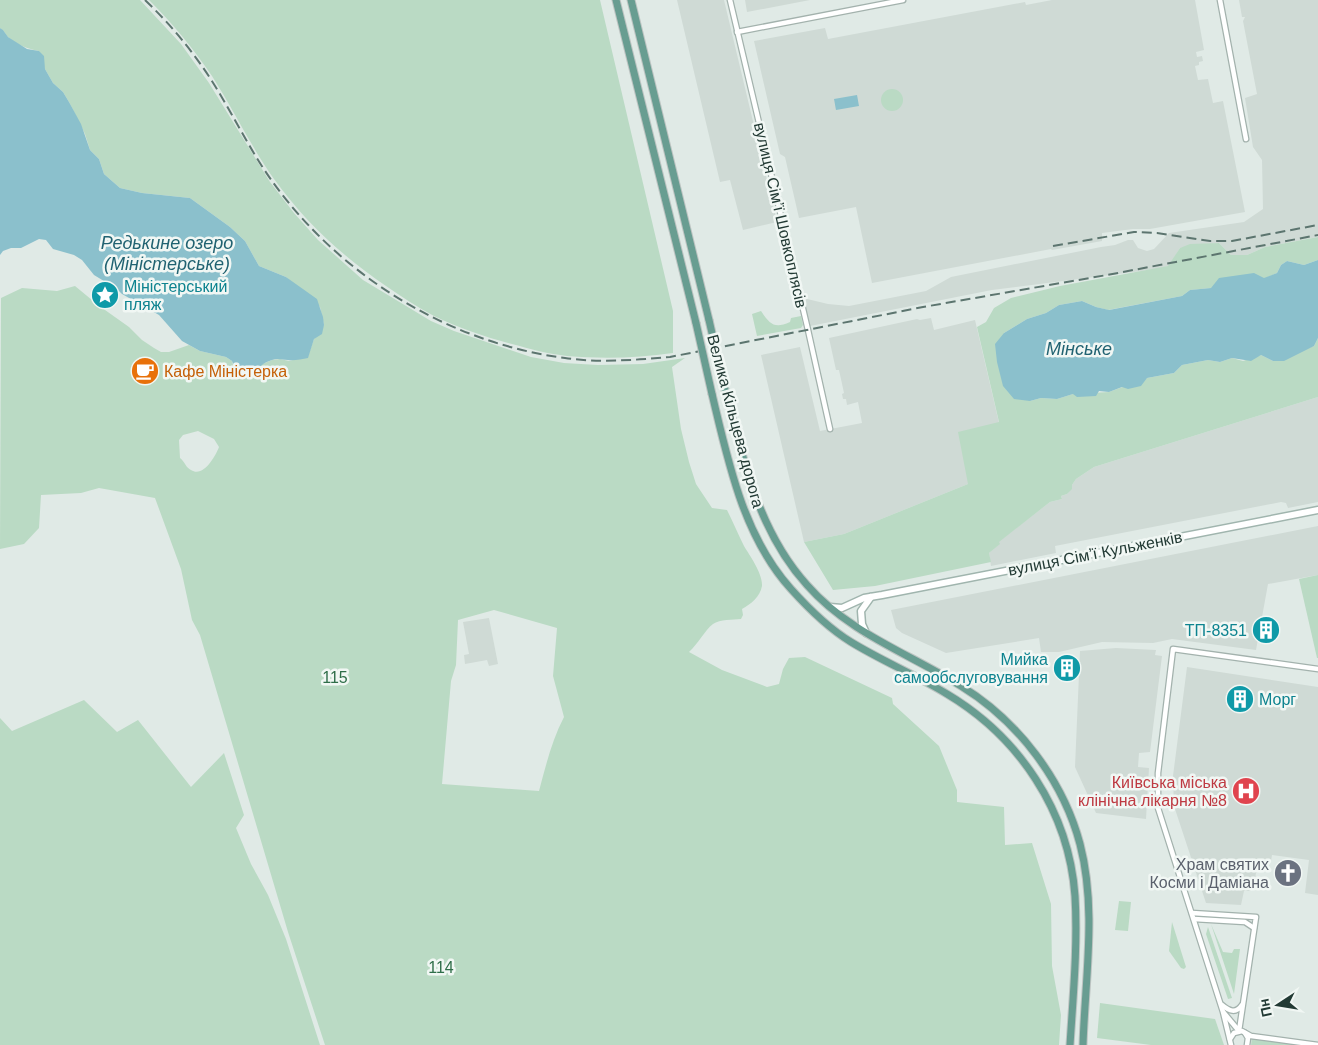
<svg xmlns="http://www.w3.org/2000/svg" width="1318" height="1045" viewBox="0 0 1318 1045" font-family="Helvetica,sans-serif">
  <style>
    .built { fill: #cfdad5 }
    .green { fill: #badac4; fill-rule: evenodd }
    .water { fill: #8bc0cc }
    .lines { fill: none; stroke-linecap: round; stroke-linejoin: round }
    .minor-casing { stroke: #a3b2ad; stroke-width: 7 }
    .secondary-casing { stroke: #a0b5ae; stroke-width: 9 }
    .primary-casing { stroke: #bdc4c2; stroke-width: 9 }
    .minor { stroke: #fff; stroke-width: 4.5 }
    .secondary { stroke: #fff; stroke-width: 6 }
    .primary { stroke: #689d91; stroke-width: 7 }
    .rail { stroke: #5c756f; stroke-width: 2; stroke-dasharray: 10 5; stroke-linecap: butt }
    .primary-bridge-casing { stroke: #bdc4c2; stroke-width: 9; stroke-linecap: butt }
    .primary-bridge { stroke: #689d91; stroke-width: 7 }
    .labels { text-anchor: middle; stroke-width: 5; stroke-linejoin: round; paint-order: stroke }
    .street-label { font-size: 16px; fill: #223a34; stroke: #f1f7f4 }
    .culture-label { font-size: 16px; fill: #0d838f; stroke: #f1f7f4; text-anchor: start }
    .food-label { font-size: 16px; fill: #c56008; stroke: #f1f7f4; text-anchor: start }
    .park-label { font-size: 16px; fill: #2f6e49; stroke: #f1f7f4 }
    .health-label { font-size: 16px; fill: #be3a42; stroke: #f1f7f4; text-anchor: end }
    .worship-label { font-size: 16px; fill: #5b616d; stroke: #f1f7f4; text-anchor: end }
    .water-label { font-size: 18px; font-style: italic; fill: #206271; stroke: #f1f7f4 }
  </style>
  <rect width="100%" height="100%" fill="#e0eae6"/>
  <!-- built -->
  <g class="built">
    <polygon points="677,0 724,0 777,222 743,230 730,180 720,182"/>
    <polygon points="745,0 810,0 747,12"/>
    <polygon points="1052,0 1195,0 1204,50 1196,52 1197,57 1202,56 1203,61 1199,62 1199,65 1195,66 1198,80 1208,79 1213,103 1223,101 1245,212 1150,229 1133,229 1102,233 1102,241 1052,250 1051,249 872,283 856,207 799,218 785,157 780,154 754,41 825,28 828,39 1025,2 1026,5"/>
    <polygon points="1239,0 1318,0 1318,237 1265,247 1247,255 1231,255 1219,243 1180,248 1169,266 1157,269 992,290 810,326 803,298 828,304 849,306 926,291 951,277 1101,247 1115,245 1128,240 1133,240 1138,248 1147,251 1154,249 1169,233 1244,222 1263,209 1262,160 1253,147 1245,98 1257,94 1243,21 1245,17 1242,17"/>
    <polygon points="931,318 934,330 975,320 999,423 968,484 844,534 804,542 761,355 800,347 820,431 862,423 858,402 847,405 846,399 843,399 842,394 844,393 839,370 836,370 829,338 917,319 920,320"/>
    <polygon points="1318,397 1318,502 1288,508 1286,503 1281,502 1055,546 1056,553 991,566 989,553 999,544 998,542 1050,502 1062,499 1061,496 1067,494 1071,489 1072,485 1076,479 1094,467"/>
    <polygon points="1318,526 1318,575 1268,584 1256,650 1172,639 1153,643 1102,642 1059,652 1041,652 1039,638 946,653 902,633 896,628 891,610"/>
    <polygon points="489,618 498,664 489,666 487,660 465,664 464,655 469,654 463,622"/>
    <polygon points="1116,648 1156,650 1155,655 1162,656 1150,752 1139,753 1138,767 1149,768 1146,819 1096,813 1075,767 1080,651"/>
    <polygon points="1187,667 1318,687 1318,895 1305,893 1309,860 1272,855 1271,861 1258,859 1254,887 1250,891 1244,891 1241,905 1206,903 1174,806 1173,776"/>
  </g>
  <!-- green -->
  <g class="green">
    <path d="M0,0H140L181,44L209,83L270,182L294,213L318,240L363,280L431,321L454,331L531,357L564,363L598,365L643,364L685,358L672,367L681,429L689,462L696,484L712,508L727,510C733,522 738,534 744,546C750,556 763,574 762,586C760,597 751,604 742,609L743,615L741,619C733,620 720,619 713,624C705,630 698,644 689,652L722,670L767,687L779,684L783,669L789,658L805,657L892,698L893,704L939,746L957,790V802L1004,807L1005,845L1032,843L1051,904L1052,966L1061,1015L1059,1045H325L288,932L200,635L192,620L181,569L155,498L99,488L81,493L41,495L39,528L24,544L0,549L1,298L22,288L57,291L75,286L98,305L129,327L142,340L154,348L161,352H169L189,345L200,351L226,357L232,361L233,365L257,371L260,365L272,360L280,359L289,361L308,356L314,339L324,325L320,307L286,277L259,266L245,241L230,227L190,198L142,193L120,188L104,174L99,159L90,150L85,134L69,102L63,92L53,83L45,69L39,51C28,49 17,45 8,37C5,34 5,31 0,28ZM198,431L214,439L219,447C215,457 203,478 191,470C186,468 185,462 180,458L179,440L183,435ZM494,610L557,628L553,676L564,717C552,740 546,765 539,791L442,784L451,681L456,665L458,620Z"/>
    <path d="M149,0H600L673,311V353C638,358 603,359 567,356C549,354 530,349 512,344C485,337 459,328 434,316C417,307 401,296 386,286C341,255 306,223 274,179C251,147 234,110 212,76C193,48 173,24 149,0Z"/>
    <circle cx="892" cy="100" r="11"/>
    <polygon points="1318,237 1318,260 1304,265 1287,261 1281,265 1277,273 1264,279 1211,288 1190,290 1182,296 1108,310 1096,307 1082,301 1059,305 1046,313 1027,319 1004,333 1030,401 1041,398 1057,399 1073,394 1109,392 1147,378 1174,373 1182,365 1208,360 1220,362 1232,358 1243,361 1261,355 1273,361 1314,346 1318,338 1318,397 1094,467 1076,479 1072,485 1072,489 1067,494 1061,496 1062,499 1050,502 999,542 1000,544 989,553 991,562 875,586 833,590 804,542 844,534 968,484 958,432 999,422 977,327 986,322 994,308 1011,298 1060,286 1168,266 1180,248 1190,244 1219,243 1231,255 1247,255 1265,247"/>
    <path d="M761,311C770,324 774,329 790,322L791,318L801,316L803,325L801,328L757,336L752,314Z"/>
    <polygon points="1318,575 1318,658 1317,658 1299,579"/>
    <polygon points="84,700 117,732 138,720 191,787 224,753 244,815 236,828 251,864 268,895 286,939 320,1045 0,1045 0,718 12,731"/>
    <polygon points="1119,901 1131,902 1128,931 1115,930"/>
    <polygon points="1172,922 1186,967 1184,969 1181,968 1169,951"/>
    <polygon points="1211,924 1223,952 1232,953 1234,949 1240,949 1234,994"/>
    <polygon points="1208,927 1232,998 1228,999 1206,934"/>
    <polygon points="1100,1003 1215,1019 1224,1045 1151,1045 1097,1038"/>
    <polygon points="1252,1037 1310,1045 1251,1045"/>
  </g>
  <!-- water -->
  <g class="water">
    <path d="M0,28L3,30L8,37L27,49L39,51L44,56L45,69L53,83L63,92L69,102L81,124L90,150L99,159L104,174L120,188L142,193L190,198L230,227L245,241L259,266L286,277L317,299L323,317L324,325L322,334L314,339L308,358C302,359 294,361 288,360C282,360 278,358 272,360C254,365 257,381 235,369L232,361L226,357L200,351L182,341L159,315L122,294L117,289L94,275L82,260L74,255L53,249L46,240L39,239L21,248H11L3,251L0,255Z"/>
    <polygon points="857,95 859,106 836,110 834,99"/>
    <polygon points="1318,260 1318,338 1314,346 1284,361 1273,361 1261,355 1251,361 1232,358 1220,362 1208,360 1182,365 1174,373 1147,378 1141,386 1128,389 1122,387 1109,392 1099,391 1096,396 1077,397 1073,394 1057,399 1041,398 1030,401 1014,399 1003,386 997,362 995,344 1004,333 1027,319 1046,313 1059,305 1082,301 1096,307 1109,310 1182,296 1190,290 1211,288 1219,278 1254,273 1264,278 1277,273 1281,265 1287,261 1304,265"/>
  </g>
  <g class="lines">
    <defs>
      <g id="minor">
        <polyline points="730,0 808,330 830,429"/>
        <polyline points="1220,0 1246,139"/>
        <polyline points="737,32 903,0"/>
        <polyline points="1192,913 1256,917 1239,1031"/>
        <polyline points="1194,919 1245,922 1254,928"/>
        <path d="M1222,1005C1229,1011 1236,1014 1242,1005"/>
        <polyline points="1224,1013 1239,1031"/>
        <polyline points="1245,1033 1248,1038 1247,1045"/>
        <polyline points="1230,1039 1234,1033 1242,1031 1251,1036 1318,1045"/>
        <polyline points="1231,1045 1223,1012 1158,808 1158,773 1173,649 1318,669"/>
      </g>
      <g id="secondary">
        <polyline points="830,607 842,608 864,598 882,595 1318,510"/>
        <polyline points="866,633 862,624 861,611 871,597"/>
      </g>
      <g id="primary">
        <polyline points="616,0 696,323"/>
        <polyline points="631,0 709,320"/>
        <path d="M725,390C743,459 758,531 807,585C849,633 908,653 961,686C1018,721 1063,780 1080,844C1097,909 1085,979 1083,1045"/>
        <path d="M712,394C728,461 743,536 791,589C809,609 828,628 851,642C882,661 916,675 947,694C1019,737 1069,811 1075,896C1078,944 1073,997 1070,1045"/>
      </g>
    </defs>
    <!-- minor casing -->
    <use href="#minor" class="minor-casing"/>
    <!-- secondary casing -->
    <use href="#secondary" class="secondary-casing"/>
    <!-- primary casing -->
    <use href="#primary" class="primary-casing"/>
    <!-- minor -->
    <use href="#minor" class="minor"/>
    <!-- secondary -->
    <use href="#secondary" class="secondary"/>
    <!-- primary -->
    <use href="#primary" class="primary"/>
    <!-- rail -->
    <g class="rail">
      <path d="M145,0C170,24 191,49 210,78C232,112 249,149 272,181C340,276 449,343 565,358C599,363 635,360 670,357L923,307L1107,275L1318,235"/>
      <polyline points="1053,246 1134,232 1157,233 1210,241 1232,241 1318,225"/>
    </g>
    <defs>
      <g id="primary-bridge">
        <polyline points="709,320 725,390"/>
        <polyline points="696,323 712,394"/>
      </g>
    </defs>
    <!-- primary-bridge casing -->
    <use href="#primary-bridge" class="primary-bridge-casing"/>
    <!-- primary-bridge -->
    <use href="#primary-bridge" class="primary-bridge"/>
  </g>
  <!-- icons -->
  <defs>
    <symbol id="sight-disc" viewBox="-11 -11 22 22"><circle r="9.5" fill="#0f9aa8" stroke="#f1f7f4"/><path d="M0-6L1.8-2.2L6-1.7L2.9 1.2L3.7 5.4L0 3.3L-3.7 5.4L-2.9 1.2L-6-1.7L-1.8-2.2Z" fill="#fff"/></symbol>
    <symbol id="cafe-disc" viewBox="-11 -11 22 22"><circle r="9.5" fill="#e8710a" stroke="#f1f7f4"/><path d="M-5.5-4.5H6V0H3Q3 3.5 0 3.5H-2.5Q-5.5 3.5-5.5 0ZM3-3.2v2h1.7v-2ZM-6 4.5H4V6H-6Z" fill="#fff"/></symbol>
    <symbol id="building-disc" viewBox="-11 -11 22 22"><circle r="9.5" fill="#0f9aa8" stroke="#f1f7f4"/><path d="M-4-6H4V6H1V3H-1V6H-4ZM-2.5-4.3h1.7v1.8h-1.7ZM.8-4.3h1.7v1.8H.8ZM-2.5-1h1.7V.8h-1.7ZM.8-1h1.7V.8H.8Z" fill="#fff"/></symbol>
    <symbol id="hospital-disc" viewBox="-11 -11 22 22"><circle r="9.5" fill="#e0444e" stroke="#f1f7f4"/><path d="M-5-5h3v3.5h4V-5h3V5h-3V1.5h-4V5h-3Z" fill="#fff"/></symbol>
    <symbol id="church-disc" viewBox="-11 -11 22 22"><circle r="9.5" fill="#6b7280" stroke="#f1f7f4"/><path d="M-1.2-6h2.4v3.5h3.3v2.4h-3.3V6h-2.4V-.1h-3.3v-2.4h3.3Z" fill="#fff"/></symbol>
  </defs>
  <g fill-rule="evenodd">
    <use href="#sight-disc" x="89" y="279" width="32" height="32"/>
    <use href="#cafe-disc" x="129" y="355" width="32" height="32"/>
    <use href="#building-disc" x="1250" y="614" width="32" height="32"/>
    <use href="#building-disc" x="1051" y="652" width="32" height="32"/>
    <use href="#building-disc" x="1224" y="683" width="32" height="32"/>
    <use href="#hospital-disc" x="1230" y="775" width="32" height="32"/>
    <use href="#church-disc" x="1272" y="857" width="32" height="32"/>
  </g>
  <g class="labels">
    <!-- street labels -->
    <g class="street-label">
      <text transform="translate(781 215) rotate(77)" y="6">вулиця Сімʼї Шовкоплясів</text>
      <text transform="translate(736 421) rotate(75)" y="6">Велика Кільцева дорога</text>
      <text transform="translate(1095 553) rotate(-11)" y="6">вулиця Сімʼї Кульженків</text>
    </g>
    <!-- culture labels -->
    <g class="culture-label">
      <text x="124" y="292">Міністерський<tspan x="124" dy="18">пляж</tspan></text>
      <text x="1247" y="636" text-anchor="end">ТП-8351</text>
      <text x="1048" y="665" text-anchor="end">Мийка<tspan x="1048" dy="18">самообслуговування</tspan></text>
      <text x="1259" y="705">Морг</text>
    </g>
    <!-- food labels -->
    <g class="food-label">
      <text x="164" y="377">Кафе Міністерка</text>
    </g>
    <!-- park labels -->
    <g class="park-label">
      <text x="335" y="683">115</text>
      <text x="441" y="973">114</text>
    </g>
    <!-- health labels -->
    <g class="health-label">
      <text x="1227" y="788">Київська міська<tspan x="1227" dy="18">клінічна лікарня №8</tspan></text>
    </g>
    <!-- worship labels -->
    <g class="worship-label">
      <text x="1269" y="870">Храм святих<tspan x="1269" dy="18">Косми і Даміана</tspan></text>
    </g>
    <!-- water labels -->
    <g class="water-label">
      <text x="167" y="249">Редькине озеро<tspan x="167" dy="21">(Міністерське)</tspan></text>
      <text x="1079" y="355">Мінське</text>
    </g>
  </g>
  <!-- north arrow -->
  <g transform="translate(1278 1005) rotate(258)" stroke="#f1f7f4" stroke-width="4" paint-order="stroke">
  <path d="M0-4L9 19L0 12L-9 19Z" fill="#223a34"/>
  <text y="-8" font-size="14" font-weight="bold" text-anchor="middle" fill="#223a34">Пн</text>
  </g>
</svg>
